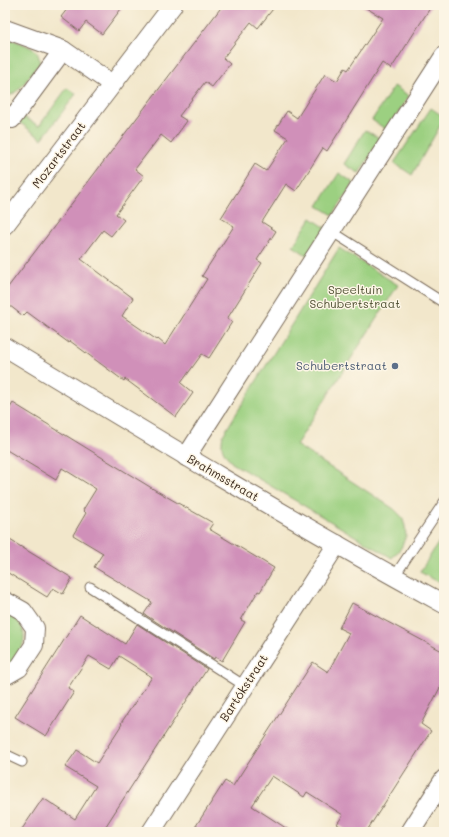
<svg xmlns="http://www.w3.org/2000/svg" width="449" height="837" viewBox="0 0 449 837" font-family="Mali,sans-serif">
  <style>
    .green { fill: #9cd081; stroke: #6c7d50 }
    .building { fill: #d090b9 }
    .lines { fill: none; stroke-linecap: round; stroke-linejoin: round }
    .service-casing { stroke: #7b6c5b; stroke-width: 11 }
    .minor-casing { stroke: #7b6c5b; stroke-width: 20 }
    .service { stroke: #fff; stroke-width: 9 }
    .minor { stroke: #fff; stroke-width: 18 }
    .service-dot { fill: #5c6f8a; stroke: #fcf5e5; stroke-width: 1.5 }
    .labels { text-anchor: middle; stroke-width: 3; stroke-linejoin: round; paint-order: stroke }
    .street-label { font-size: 12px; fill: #3b2a1e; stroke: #fcf5e5 }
    .park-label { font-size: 12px; fill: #535437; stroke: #fcf5e5 }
    .service-label { font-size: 12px; fill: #4e5e75; stroke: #fcf5e5; text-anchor: end }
  </style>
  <rect width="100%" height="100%" fill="#fcf5e5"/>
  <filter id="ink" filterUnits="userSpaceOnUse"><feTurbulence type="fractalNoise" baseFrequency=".025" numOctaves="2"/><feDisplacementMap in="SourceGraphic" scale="8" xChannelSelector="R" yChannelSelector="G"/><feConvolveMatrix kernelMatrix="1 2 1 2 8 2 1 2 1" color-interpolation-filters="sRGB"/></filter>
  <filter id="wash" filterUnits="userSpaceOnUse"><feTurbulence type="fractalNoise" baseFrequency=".012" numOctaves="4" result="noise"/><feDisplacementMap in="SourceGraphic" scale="16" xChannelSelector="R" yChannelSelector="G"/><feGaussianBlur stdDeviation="0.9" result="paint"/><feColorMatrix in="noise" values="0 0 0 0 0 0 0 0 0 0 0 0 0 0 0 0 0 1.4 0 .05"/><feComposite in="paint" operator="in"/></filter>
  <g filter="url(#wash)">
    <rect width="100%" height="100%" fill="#f2e7cb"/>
    <!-- green -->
    <g class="green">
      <path d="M5,37C11,39 17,42 23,44C35,49 41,52 39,67H36C29,76 17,97 5,96Z"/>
      <polygon points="394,86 409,96 387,130 372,120"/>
      <polygon points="67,88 76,94 42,139 19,122 24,117 39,126"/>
      <polygon points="431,108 444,117 444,119 412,175 394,163"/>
      <polygon points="365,130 381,139 359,173 344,164"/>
      <polygon points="339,173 354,183 333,215 318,206"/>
      <polygon points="311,218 326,228 308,256 293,246"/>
      <path d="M339,248L398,285L296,445L394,509L402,517L405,526L406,536L401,548L392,558L232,463C223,451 220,450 223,435Z"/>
      <polygon points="440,540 444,540 444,585 420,572"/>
      <path d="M5,611C10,614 14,617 18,621C27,630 25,646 17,656C13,660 10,664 5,666Z"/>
    </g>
    <g id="blocks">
      <!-- building -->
      <g class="building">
        <polygon points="64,5 124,5 102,34 86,22 79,31 61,17 68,8"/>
        <polygon points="223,5 276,5 258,28 251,22 223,58 230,64 212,87 205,82 179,116 187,121 171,143 161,135 135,169 144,176 116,214 124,220 111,236 103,230 81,259 133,298 122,316 157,340 158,339 165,345 207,279 202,276 234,226 221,218 255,164 266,171 288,138 275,130 287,111 297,118 325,74 337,81 345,68 348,70 383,18 361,5 432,5 391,69 382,63 327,151 323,148 296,191 286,184 262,222 276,231 257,260 262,263 227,319 232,322 209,358 202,354 181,383 193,393 176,417 125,379 124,381 70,341 69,343 27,312 23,316 5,302 5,291"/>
        <polygon points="13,403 155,490 213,523 209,529 274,568 260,592 258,591 241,620 245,622 222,661 215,657 214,659 144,614 152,602 94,567 103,553 73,535 86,513 83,510 96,489 62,468 56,480 5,449 5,416"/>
        <polygon points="5,537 72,578 63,594 53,588 47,597 5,571"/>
        <polygon points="352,603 444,652 444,680 421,724 431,731 366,832 349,832 337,824 343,815 307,792 304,797 272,776 252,806 292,832 192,832 225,781 233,786 313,662 328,672 349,633 339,628"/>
        <polygon points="80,615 125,644 137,624 207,669 102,832 20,832 43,798 75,819 96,786 65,767 77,750 97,763 122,724 121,723 152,677 119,656 111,669 89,656 68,688 74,692 46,736 15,717"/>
      </g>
    </g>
  </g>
  <g filter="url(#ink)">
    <use href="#blocks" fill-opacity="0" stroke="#7b6c5b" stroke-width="1"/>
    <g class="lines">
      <defs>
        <g id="service">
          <polyline points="331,231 444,303"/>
          <polyline points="394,577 444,502"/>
          <polyline points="90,587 245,686"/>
          <polyline points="5,754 22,762"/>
        </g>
        <g id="minor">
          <polyline points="5,29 63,50"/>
          <polyline points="5,114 12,119 63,50 112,84"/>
          <polyline points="5,225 173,5"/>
          <path d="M5,347C150,435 295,523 444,604"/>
          <polyline points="186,457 444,56"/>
          <polyline points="5,601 23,611 35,628 34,645 19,668 5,676"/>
          <polyline points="151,832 337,544"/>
          <polyline points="410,832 444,779"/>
        </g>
      </defs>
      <!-- service casing -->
      <use href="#service" class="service-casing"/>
      <!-- minor casing -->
      <use href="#minor" class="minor-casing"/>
      <!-- service -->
      <use href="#service" class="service"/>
      <!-- minor -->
      <use href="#minor" class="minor"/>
    </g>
  </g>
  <!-- markers -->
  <circle class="service-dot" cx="395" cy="366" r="4"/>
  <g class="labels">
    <!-- street labels -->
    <g class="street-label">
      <text transform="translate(59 155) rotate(-53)" y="4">Mozartstraat</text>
      <text transform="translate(223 478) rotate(30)" y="4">Brahmsstraat</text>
      <text transform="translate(244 688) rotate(-57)" y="4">Bartókstraat</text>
    </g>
    <!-- park labels -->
    <g class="park-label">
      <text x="355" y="294">Speeltuin<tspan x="355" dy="14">Schubertstraat</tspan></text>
    </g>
    <!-- service labels -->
    <g class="service-label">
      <text x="387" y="370">Schubertstraat</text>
    </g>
  </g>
  <!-- margin -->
  <rect width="449" height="837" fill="none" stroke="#fcf5e5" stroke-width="20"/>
</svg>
